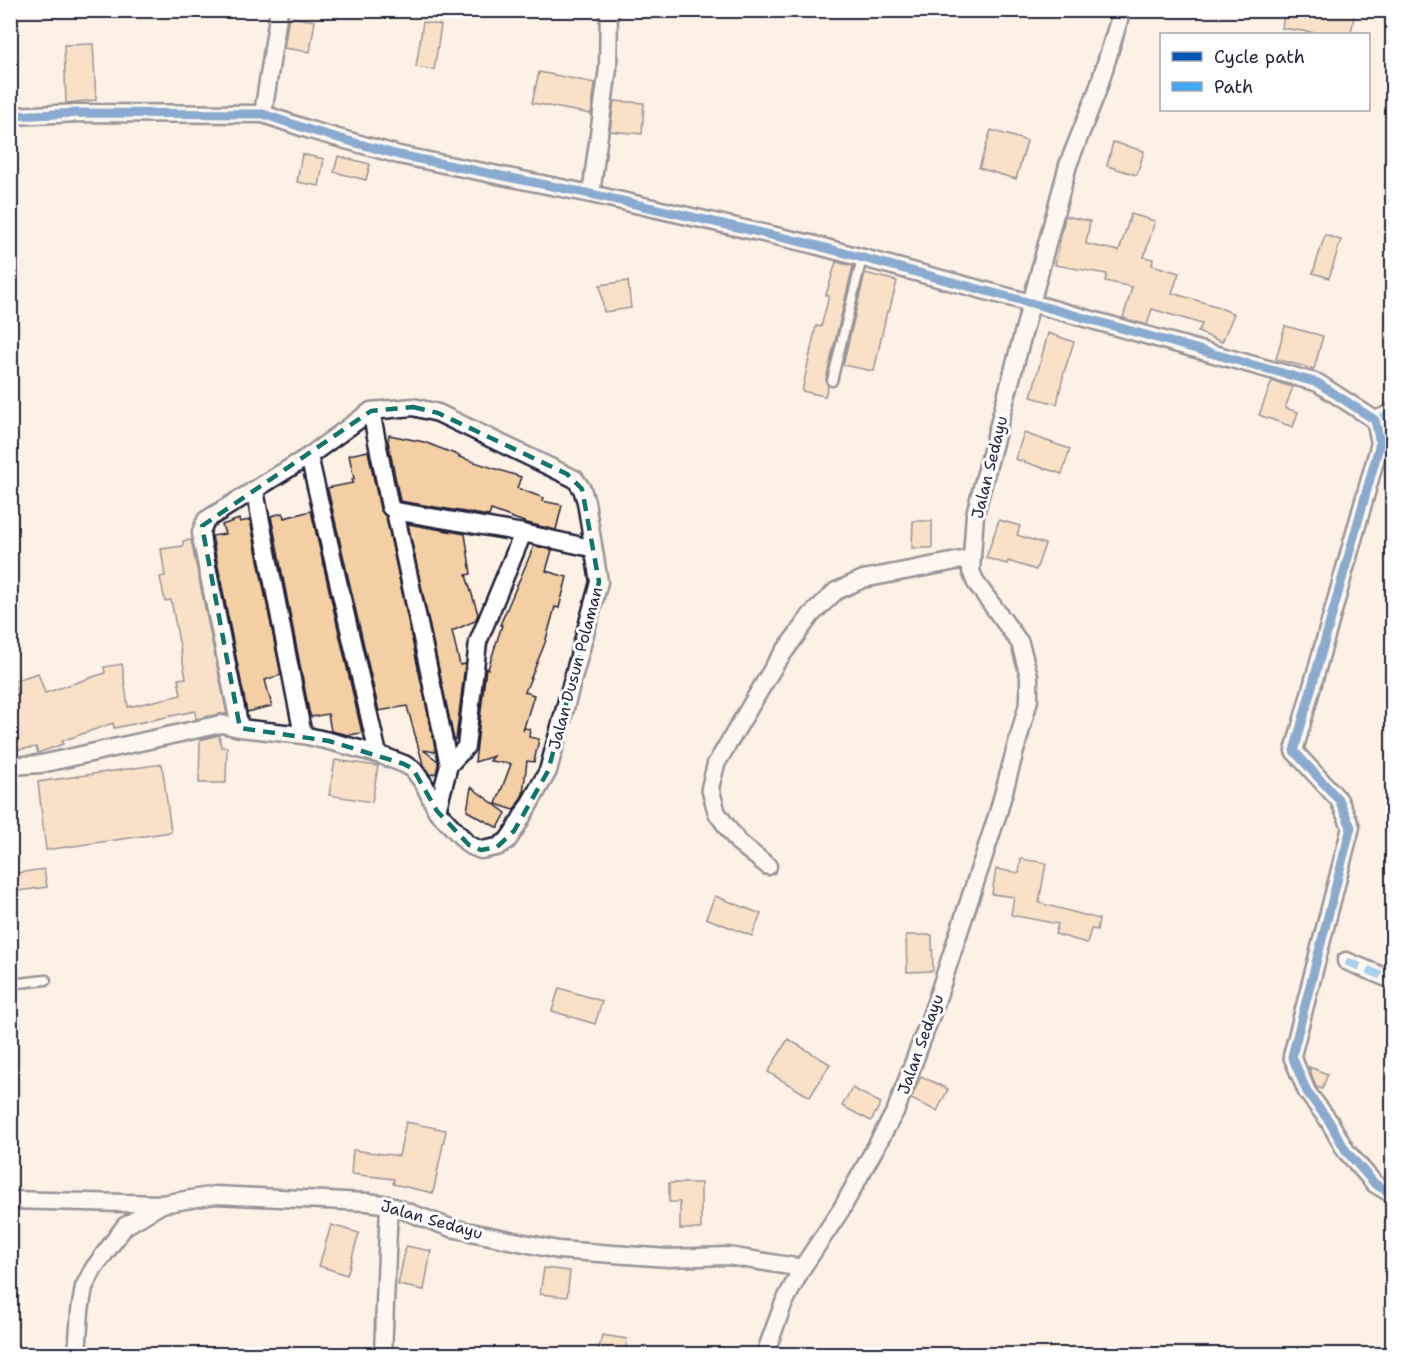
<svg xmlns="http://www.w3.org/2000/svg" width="1403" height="1365" viewBox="0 0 1403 1365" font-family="'Shantell Sans',sans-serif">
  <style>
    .building { fill: #f4cfa4; stroke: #22223b; stroke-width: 1.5 }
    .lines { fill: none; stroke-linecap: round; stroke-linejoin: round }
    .service-casing { stroke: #22223b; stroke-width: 13 }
    .minor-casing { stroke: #22223b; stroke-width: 21 }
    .service { stroke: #fff; stroke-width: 8 }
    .minor { stroke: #fff; stroke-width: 16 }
    .quiet { stroke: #3fa9f5; stroke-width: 8; stroke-dasharray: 15 8; stroke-linecap: butt }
    .cycleway-casing { stroke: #fff; stroke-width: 13 }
    .cycleway { stroke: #0057b8; stroke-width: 9 }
    .marked { fill: none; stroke: #0f766e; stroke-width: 4.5; stroke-dasharray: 12 8; stroke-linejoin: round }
    .labels { text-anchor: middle; stroke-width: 6; stroke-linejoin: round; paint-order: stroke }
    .street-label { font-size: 16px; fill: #22223b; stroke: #fff }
  </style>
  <rect width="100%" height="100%" fill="#fcf1e4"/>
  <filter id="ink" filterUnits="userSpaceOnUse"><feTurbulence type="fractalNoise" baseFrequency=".0167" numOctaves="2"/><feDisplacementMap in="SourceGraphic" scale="12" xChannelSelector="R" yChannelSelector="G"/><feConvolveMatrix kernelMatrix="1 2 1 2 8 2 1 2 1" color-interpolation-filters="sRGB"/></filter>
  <g filter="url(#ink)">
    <!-- building -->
    <g class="building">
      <polygon points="1285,10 1355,10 1351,34 1323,34 1282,28"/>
      <polygon points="289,17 315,21 310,52 284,48"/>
      <polygon points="423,22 441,25 434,70 416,67"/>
      <polygon points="93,44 96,100 66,103 64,45"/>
      <polygon points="539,72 595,83 591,114 532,103"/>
      <polygon points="614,101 644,103 642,134 610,131"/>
      <polygon points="991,130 1027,141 1016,179 979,168"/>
      <polygon points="1113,142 1144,151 1137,175 1107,166"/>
      <polygon points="302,154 324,159 319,186 297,182"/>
      <polygon points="338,156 370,164 366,180 334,172"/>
      <polygon points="1131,214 1155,221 1144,257 1153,259 1152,265 1179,273 1172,293 1216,306 1234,314 1222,342 1198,332 1202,324 1152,309 1147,325 1123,318 1132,287 1105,281 1107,274 1055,265 1065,216 1090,221 1086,244 1119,251"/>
      <polygon points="1325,235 1341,240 1329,278 1313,273"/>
      <polygon points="836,262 853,266 826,379 828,386 825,396 802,391 816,326 821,327 829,296 826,295"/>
      <polygon points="865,273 897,281 889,312 887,311 874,371 843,365"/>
      <polygon points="628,281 631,308 604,312 600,285"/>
      <polygon points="1285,326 1323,336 1314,369 1276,359"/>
      <polygon points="1048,333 1074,342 1064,372 1057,404 1031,397"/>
      <polygon points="1272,381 1293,387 1285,408 1298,412 1293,427 1259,415"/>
      <polygon points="1024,433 1070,449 1062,474 1015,459"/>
      <polygon points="389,435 424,442 460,456 459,457 521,477 517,488 544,498 542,501 562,505 556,530 527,523 491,510 489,516 400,501 388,441"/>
      <polygon points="368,451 380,509 386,517 436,752 423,750 438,761 438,765 436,773 430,775 423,764 407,706 379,711 328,490 327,488 353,483 352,479 354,479 349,455"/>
      <polygon points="311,511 362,733 349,735 331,731 328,714 311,717 309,711 271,516 283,513 284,518"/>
      <polygon points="239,519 240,522 250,520 281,675 265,680 272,706 247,712 212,536 225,534 222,525"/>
      <polygon points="999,520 1020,526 1017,535 1045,544 1036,570 1008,561 1007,564 986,558"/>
      <polygon points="913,521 932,521 932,548 912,548"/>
      <polygon points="408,524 465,534 471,574 466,575 478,614 475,621 452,631 460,665 465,664 456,739 454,740"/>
      <polygon points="191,540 227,714 219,714 196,719 195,711 114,728 113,723 62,741 63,744 38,753 36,747 10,751 10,696 18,695 13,681 38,673 45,693 105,673 104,667 122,664 128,707 181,695 178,679 186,678 171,600 165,601 160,577 165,576 161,549 183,546 183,541"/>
      <polygon points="534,546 552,550 546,571 567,577 559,608 555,607 545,643 525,692 534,695 523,731 524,728 530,729 529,737 539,739 534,762 527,761 523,794 514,810 496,804 511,764 490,761 494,756 475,762 486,668 488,669 502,625 500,625"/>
      <polygon points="219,735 221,747 227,747 226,783 199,783 200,740"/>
      <polygon points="335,760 378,766 372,802 329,795"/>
      <polygon points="162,764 171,832 46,850 38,782"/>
      <polygon points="471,787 506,813 498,828 467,811"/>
      <polygon points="1021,859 1046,863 1039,903 1099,919 1097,930 1091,929 1087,943 1055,934 1058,924 1011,915 1014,897 992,894 996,869 1019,873"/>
      <polygon points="44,869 47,887 10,892 10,874"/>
      <polygon points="715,896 761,914 752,936 706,918"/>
      <polygon points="906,935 932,935 933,971 907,972"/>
      <polygon points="559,988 602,1001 595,1024 552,1011"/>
      <polygon points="788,1039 830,1064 810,1097 768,1072"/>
      <polygon points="1309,1067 1328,1074 1322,1089 1316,1087"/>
      <polygon points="921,1076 948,1089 937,1111 911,1099"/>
      <polygon points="852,1088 881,1103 871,1121 842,1106"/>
      <polygon points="406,1122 446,1130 433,1193 393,1184 394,1179 351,1174 353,1150 399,1156"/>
      <polygon points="669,1183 701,1183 701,1229 680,1229 680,1202 669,1202"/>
      <polygon points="331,1225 359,1233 347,1275 319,1266"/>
      <polygon points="406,1246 431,1251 424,1290 398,1285"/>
      <polygon points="544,1268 570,1271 567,1297 540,1294"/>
      <polygon points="602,1335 627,1339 625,1354 598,1354"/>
    </g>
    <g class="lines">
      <defs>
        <g id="service">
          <polyline points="832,381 862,258"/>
          <polyline points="10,984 46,980"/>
        </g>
        <g id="minor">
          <polyline points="263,114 279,10"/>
          <polyline points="10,116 80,113 263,114 310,130 399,155 591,194 811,244 1031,303 1318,383 1375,420 1380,443 1294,751 1339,800 1351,827 1292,1056 1307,1092 1329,1121 1346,1151 1375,1184 1392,1194"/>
          <polyline points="591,194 608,68 609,10"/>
          <polyline points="371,411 390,507 395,511 523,533 591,548"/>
          <polyline points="1375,420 1392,413"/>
          <polyline points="309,456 378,754"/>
          <polyline points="255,491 303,735"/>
          <polyline points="395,511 449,765"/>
          <polyline points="10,766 41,764 221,724 240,728 202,542 201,532 206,520 309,456 371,411 413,407 438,413 575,479 582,489 586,502 599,582 548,771 514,831 507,841 497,847 481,850 469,845 437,811 424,784 413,769 404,764 378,754 329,741 303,735 240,728"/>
          <polyline points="437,811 449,765 466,747 478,642 523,533"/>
          <polyline points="768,866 738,842 717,813 710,788 716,764 776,663 811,615 836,591 863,579 972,558"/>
          <polyline points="1346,961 1392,980"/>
          <polyline points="10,1200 161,1204"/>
          <polyline points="77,1354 80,1311 84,1287 94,1268 125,1226 162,1204 215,1195 368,1202 389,1205 451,1228 558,1250 668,1258 728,1256 802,1268 841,1210 896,1110 936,1002 998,813 1029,700 1029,676 1020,643 976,583 971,571 975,514 1068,165 1098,89 1122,10"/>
          <polyline points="383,1354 389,1205"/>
          <polyline points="765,1354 783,1305 802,1268"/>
        </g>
      </defs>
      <!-- service casing -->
      <use href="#service" class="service-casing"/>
      <!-- minor casing -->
      <use href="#minor" class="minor-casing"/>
      <!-- service -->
      <use href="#service" class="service"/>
      <!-- minor -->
      <use href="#minor" class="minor"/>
      <!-- quiet -->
      <g class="quiet">
        <polyline points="1375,420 1392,413"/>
        <polyline points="1346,961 1392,980"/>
      </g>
      <defs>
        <polyline id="cycleway" points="10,116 80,113 263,114 310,130 399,155 591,194 811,244 1031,303 1318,383 1375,420 1380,443 1294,751 1339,800 1351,827 1292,1056 1307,1092 1329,1121 1346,1151 1375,1184 1392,1194"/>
      </defs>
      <!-- cycleway casing -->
      <use href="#cycleway" class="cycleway-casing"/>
      <!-- cycleway -->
      <use href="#cycleway" class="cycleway"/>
    </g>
  </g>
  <!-- marked area -->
  <path d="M0 0H1403V1365H0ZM413,407L438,413L567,474L582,489L599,582L548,771L514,831L497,847L481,850L469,845L437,811L413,769L404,764L329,741L240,728L202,526L371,411Z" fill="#fcf1e4" fill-opacity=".55" fill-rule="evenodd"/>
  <path class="marked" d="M413,407L438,413L567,474L582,489L599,582L548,771L514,831L497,847L481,850L469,845L437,811L413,769L404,764L329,741L240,728L202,526L371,411Z"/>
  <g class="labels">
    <!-- street labels -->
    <g class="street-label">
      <text transform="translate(989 467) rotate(-76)" y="6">Jalan Sedayu</text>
      <text transform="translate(575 668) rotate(-75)" y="6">Jalan Dusun Polaman</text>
      <text transform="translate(920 1044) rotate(-70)" y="6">Jalan Sedayu</text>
      <text transform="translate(432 1219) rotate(16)" y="6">Jalan Sedayu</text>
    </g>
  </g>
  <!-- margin -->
  <rect width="1403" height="1365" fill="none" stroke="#fff" stroke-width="36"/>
  <rect x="18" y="18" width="1367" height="1329" fill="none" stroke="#22223b" stroke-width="2" filter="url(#ink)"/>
  <!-- legend -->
  <rect x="1160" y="33" width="210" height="78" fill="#ffffff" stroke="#a7a7b1" stroke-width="1.5"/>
  <rect x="1172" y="52" width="30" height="9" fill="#0057b8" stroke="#a7a7b1" stroke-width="1.5"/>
  <text x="1214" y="63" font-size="18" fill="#22223b">Cycle path</text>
  <rect x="1172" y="82" width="30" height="9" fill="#3fa9f5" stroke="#a7a7b1" stroke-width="1.5"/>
  <text x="1214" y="93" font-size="18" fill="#22223b">Path</text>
</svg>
